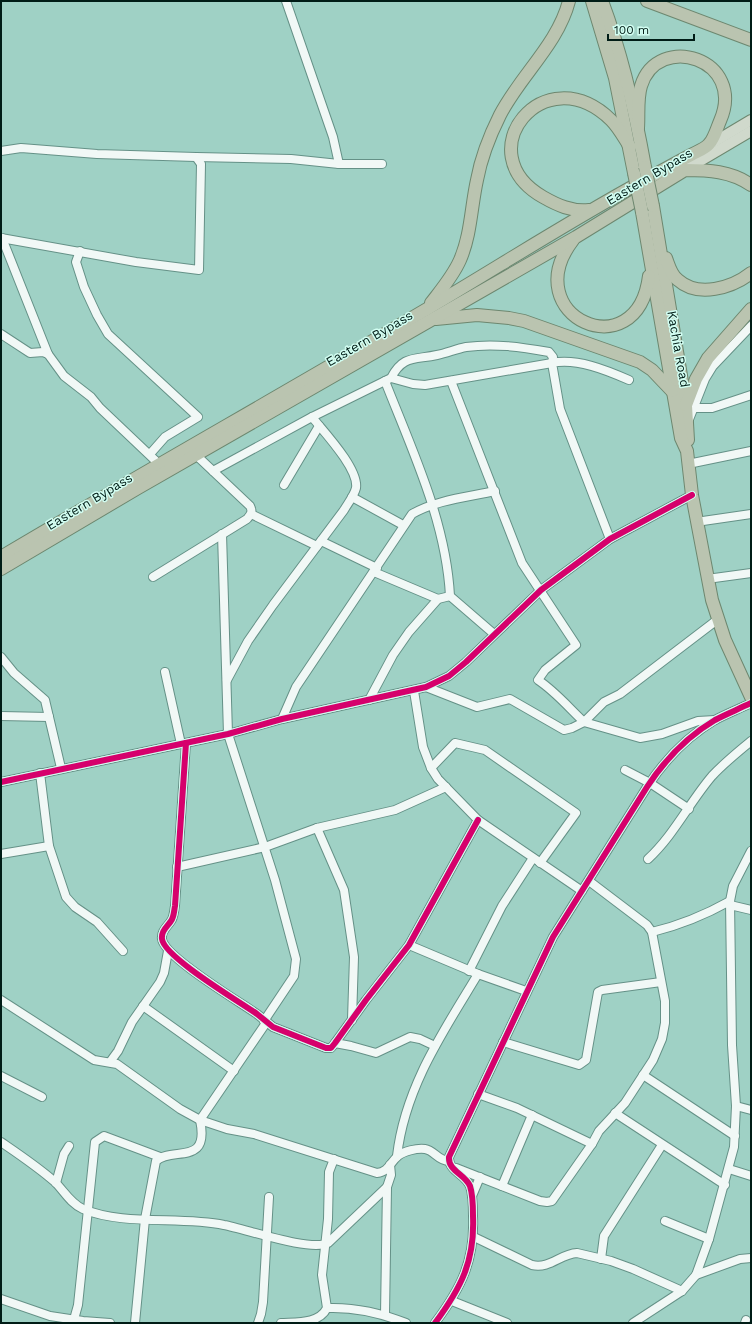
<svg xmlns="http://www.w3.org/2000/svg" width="752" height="1324" viewBox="0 0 752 1324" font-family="'Work Sans',sans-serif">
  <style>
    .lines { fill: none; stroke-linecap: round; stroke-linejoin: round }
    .minor-casing { stroke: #659187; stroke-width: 10 }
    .major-casing { stroke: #6d876f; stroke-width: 12 }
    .highway-casing { stroke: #6d876f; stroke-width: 14 }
    .minor { stroke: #f1f8f6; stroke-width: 8 }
    .major { stroke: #d0d9cc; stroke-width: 10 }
    .highway { stroke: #bac4b0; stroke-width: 12 }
    .highway-bridge-casing { stroke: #6d876f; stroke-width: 14; stroke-linecap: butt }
    .highway-bridge { stroke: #bac4b0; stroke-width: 12 }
    .cycleway-casing { stroke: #d2fef2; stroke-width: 8 }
    .cycleway { stroke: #d6006c; stroke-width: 6 }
    .labels { text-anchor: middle; stroke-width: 3; stroke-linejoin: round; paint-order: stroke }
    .street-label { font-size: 13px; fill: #001c16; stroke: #d2fef2 }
  </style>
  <rect width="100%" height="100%" fill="#9fd1c5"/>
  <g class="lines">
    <defs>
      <g id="minor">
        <polyline points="286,1 333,137 339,164"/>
        <polyline points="1,151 21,148 97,154 196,157 201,164 199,270 136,262 1,238"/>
        <polyline points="196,157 291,159 339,164 382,164"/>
        <polyline points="2,238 48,354"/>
        <polyline points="80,251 76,262 84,287 97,315 108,334 198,417 165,437 150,454"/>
        <polyline points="1,334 30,353 43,352 48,354 64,376 91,397 100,408 159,464"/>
        <path d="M385,381C412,450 446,521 450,596L494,634"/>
        <path d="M451,381L522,563L576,645L545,670L538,680C556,692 569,708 584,722L604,702L620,694L717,620"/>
        <polyline points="695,408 712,408 751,395"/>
        <polyline points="688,422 705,379 713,366 751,326"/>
        <polyline points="688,464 751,451"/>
        <path d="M213,471L312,417L391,378C403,355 414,360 437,355C447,353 456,349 466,347C494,343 521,347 549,352L553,357L552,363L425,385L413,384L391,378"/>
        <polyline points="284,485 319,426"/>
        <polyline points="352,497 403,525"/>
        <polyline points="251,514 317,546"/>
        <polyline points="696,522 751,514"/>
        <polyline points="222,534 228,734 275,880 296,959 294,976 264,1021"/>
        <path d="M610,539L560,409L552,363C577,358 606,370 629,380"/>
        <polyline points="321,541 377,568"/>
        <polyline points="374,572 438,599"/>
        <path d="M153,577L247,519C251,514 253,512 250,506L196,455"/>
        <polyline points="707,579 751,573"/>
        <polyline points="1,657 14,673 45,700 61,768"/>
        <polyline points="165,672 181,744"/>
        <path d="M227,680L248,641L273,605L344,510C348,503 354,496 356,488C359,469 324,432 312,417"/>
        <polyline points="426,687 477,707 510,699 564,730 572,728 584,722 640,738 662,734 698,721 715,720"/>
        <polyline points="414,691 423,747 431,768 438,779 478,820 582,891"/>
        <polyline points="369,700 393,655 409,632 438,599 450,596"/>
        <polyline points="1,716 49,717"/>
        <path d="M282,719L296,687L412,514C436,500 468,497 495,491"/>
        <path d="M186,743L175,906C174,911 174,917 171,921C167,927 161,931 162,939C164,957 240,1002 257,1014L273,1027L326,1048H331L335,1043L366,1000L409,945L478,820"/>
        <polyline points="431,768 455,743 485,750 576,813 540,863"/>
        <polyline points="625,770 650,783 689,809"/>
        <polyline points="40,773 49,846 66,897 75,907 97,922 123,951"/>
        <polyline points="1,782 228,734 282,719 426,687 449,676 466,662 541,590 610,539 692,495"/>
        <polyline points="317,828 344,890 354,957 352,1020"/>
        <polyline points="1,854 49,846"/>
        <path d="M648,859C674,835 689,803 712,776C724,763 738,752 751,741"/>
        <polyline points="177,867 265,847 317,828 395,810 446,787"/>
        <polyline points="730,905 751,910"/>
        <path d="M652,932C681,925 705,915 730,901"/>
        <polyline points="409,945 478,974 526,991"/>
        <polyline points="469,971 502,906 533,858"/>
        <path d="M1,1000L94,1060L117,1064L180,1109L200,1120L227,1129L254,1134L377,1173C389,1172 390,1162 398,1156C404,1151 417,1148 425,1149C434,1150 438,1161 449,1161"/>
        <polyline points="143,1006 234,1071"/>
        <polyline points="503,1042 579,1065 586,1060 598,992 602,990 661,982"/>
        <polyline points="335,1043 351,1046 376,1053 410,1037 420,1039 435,1046"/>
        <polyline points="110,1062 118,1051 132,1022 160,982 164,973 168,951"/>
        <polyline points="643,1075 735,1136"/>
        <polyline points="1,1076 42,1097"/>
        <polyline points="478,1094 517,1108 592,1144"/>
        <polyline points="736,1106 751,1110"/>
        <polyline points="615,1113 725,1185"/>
        <path d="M1,1142C20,1155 38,1167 55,1182C64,1191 70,1203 83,1209C123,1226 181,1216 224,1225C246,1229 310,1252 328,1243L387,1187L391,1175L390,1165"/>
        <path d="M397,1156C405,1087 443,1032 478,974"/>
        <polyline points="456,1168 540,1201 547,1202 552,1201 592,1144 599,1131 625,1103 653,1060 662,1039 665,1023 665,1001 652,932 647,925 589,881"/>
        <polyline points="729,1169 751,1176"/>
        <polyline points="56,1183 64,1154 69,1146"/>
        <polyline points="502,1186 532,1115"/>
        <polyline points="472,1196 480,1177"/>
        <polyline points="665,1221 709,1239"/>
        <path d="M474,1237L532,1265C550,1269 560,1254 577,1253L611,1261L633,1269L682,1291"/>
        <polyline points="601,1259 604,1236 662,1145"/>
        <polyline points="696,1275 740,1259 751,1258"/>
        <polyline points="1,1299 50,1316 83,1321 110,1323"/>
        <polyline points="452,1301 507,1323"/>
        <path d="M327,1308C353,1307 381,1313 406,1323"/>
        <polyline points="385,1315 387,1187"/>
        <polyline points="73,1323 78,1305 95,1142 104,1136 160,1157"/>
        <path d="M135,1323L145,1219L156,1161C172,1146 210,1167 200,1120L266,1023"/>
        <polyline points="258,1323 261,1314 263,1302 269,1197"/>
        <path d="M281,1323C297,1322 319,1324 327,1308L322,1275L328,1219L329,1172L334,1159"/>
        <path d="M435,1323C461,1288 475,1261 473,1216C473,1206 473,1195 470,1186C465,1174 448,1171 449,1157L553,937L647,787C664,761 688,736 715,720C726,714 739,709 751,703"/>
        <polyline points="633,1323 682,1291 696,1275 709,1239 734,1147 736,1106 732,1045 730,901 733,886 751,851"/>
        <polyline points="745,1323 746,1320"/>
      </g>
      <g id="major">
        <polyline points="709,145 751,120"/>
        <polyline points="685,170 751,131"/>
      </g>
      <g id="highway">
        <polyline points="592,1 615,78 634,173"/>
        <path d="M602,1C622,54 635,111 645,167"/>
        <polyline points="647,1 751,40"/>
        <polyline points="653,206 686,406 688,440"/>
        <path d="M589,210C572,212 557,205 543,197C466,153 544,55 611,120C619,128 624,138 630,147"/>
        <polyline points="642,212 681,438 687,451 692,495 712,600 725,640 751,697"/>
        <path d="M573,240C515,316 637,371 649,276"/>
        <path d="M666,258C669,266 671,275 678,280C698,298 732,288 751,273"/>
        <path d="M431,303C441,290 453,276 460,260C471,235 471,207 477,180C481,158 490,135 500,115C520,76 558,44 569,1"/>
        <polyline points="436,319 477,315 509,318 524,321 640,362 652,370 672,391"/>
        <polyline points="686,405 696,379 708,358 751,309"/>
        <path d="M1,557C142,473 285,393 427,309C498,267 568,222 641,182C658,173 674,164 691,155C696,152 705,149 709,144C714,139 717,128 720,121C747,59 658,31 641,86C637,99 639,114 638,128"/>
        <path d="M1,569L138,488L576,237L685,170C708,170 731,171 751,185"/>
      </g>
    </defs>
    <!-- minor casing -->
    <use href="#minor" class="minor-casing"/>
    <!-- major casing -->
    <use href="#major" class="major-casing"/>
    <!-- highway casing -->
    <use href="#highway" class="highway-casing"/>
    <!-- minor -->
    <use href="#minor" class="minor"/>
    <!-- major -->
    <use href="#major" class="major"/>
    <!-- highway -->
    <use href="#highway" class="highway"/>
    <defs>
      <g id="highway-bridge">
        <polyline points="645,167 653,206"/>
        <polyline points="634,173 642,212"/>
      </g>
    </defs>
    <!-- highway-bridge casing -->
    <use href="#highway-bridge" class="highway-bridge-casing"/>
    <!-- highway-bridge -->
    <use href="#highway-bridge" class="highway-bridge"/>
    <defs>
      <g id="cycleway">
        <path d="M186,743L175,906C174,911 174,917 171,921C167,927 161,931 162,939C164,957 240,1002 257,1014L273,1027L326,1048H331L335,1043L366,1000L409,945L478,820"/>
        <polyline points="1,782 228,734 282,719 426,687 449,676 466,662 541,590 610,539 692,495"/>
        <path d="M435,1323C461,1288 475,1261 473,1216C473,1206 473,1195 470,1186C465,1174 448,1171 449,1157L553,937L647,787C664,761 688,736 715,720C726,714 739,709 751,703"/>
      </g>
    </defs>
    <!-- cycleway casing -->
    <use href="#cycleway" class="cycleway-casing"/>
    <!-- cycleway -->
    <use href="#cycleway" class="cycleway"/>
  </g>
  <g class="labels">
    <!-- street labels -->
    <g class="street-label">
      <text transform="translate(649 176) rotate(-31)" y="5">Eastern Bypass</text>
      <text transform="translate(369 338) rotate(-30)" y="5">Eastern Bypass</text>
      <text transform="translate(679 349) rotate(80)" y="5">Kachia Road</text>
      <text transform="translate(89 501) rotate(-31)" y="5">Eastern Bypass</text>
    </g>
  </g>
  <!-- border -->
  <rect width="752" height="1324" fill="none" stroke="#001c16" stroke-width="4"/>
  <!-- scale -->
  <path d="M608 34v6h86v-6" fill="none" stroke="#001c16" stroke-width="2"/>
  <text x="614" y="34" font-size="12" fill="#001c16" stroke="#d2fef2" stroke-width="3" paint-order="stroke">100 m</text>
</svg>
